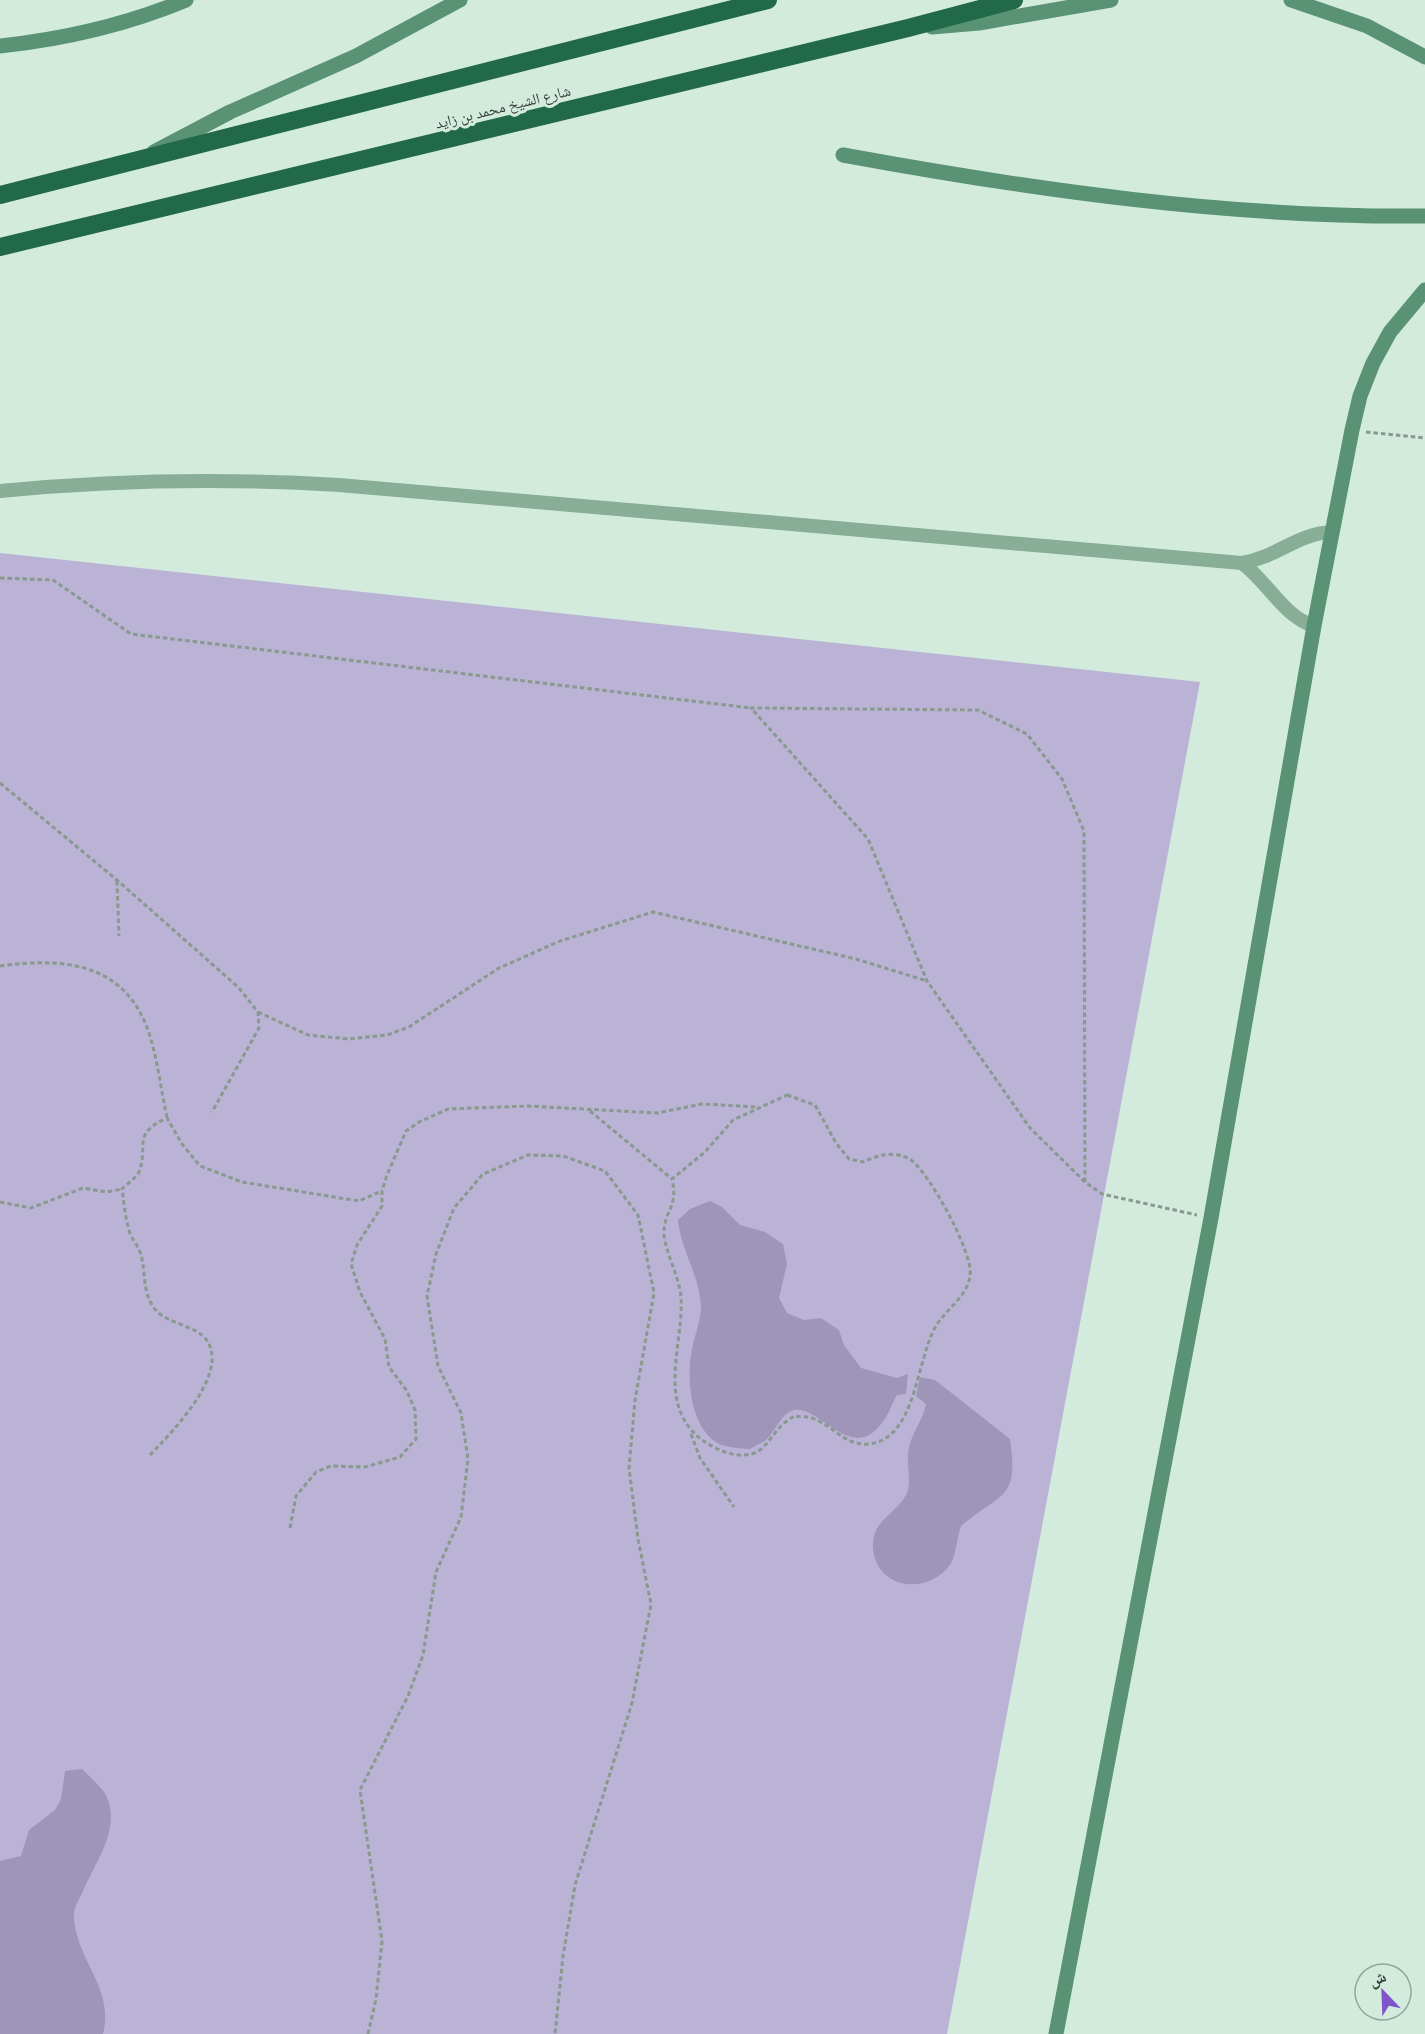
<svg xmlns="http://www.w3.org/2000/svg" width="1425" height="2034" viewBox="0 0 1425 2034" font-family="Ubuntu,'Noto Naskh Arabic',sans-serif">
  <style>
    .green { fill: #bbb3d5 }
    .water { fill: #9e95b8 }
    .lines { fill: none; stroke-linecap: round; stroke-linejoin: round }
    .path { stroke: #88998f; stroke-width: 3; stroke-dasharray: 4.5 3; stroke-linecap: butt }
    .street { stroke: #89ae98; stroke-width: 14 }
    .secondary { stroke: #599274; stroke-width: 15 }
    .highway { stroke: #216948; stroke-width: 18 }
    .labels { text-anchor: middle; stroke-width: 6; stroke-linejoin: round; paint-order: stroke }
    .street-label { font-size: 15px; fill: #343e38; stroke: #d3ebdd }
  </style>
  <rect width="100%" height="100%" fill="#d3ebdd"/>
  <!-- green -->
  <polygon class="green" points="0,553 1200,682 947,2034 0,2034"/>
  <!-- water -->
  <g class="water">
    <path d="M710,1201L722,1207L740,1225L765,1232L783,1244L787,1264L779,1298L787,1313L804,1320L821,1318L839,1330L844,1345L861,1368L897,1378L908,1374L906,1394L897,1395C892,1403 890,1412 884,1420C853,1467 821,1406 795,1410C781,1412 776,1431 766,1440C762,1443 755,1446 750,1449C739,1448 723,1448 714,1441C691,1423 687,1382 691,1355C693,1340 700,1324 701,1309C701,1278 681,1251 678,1220L690,1209Z"/>
    <path d="M920,1377L935,1380L1010,1439C1019,1501 1002,1491 961,1526C957,1537 956,1556 950,1565C926,1597 875,1588 873,1547C872,1520 895,1515 906,1495C912,1485 907,1467 908,1455C909,1436 922,1423 926,1404L916,1396Z"/>
    <path d="M82,1769C89,1776 98,1784 104,1792C124,1824 96,1861 83,1891C80,1898 73,1909 74,1916C75,1959 115,1988 103,2034H0V1861L21,1856L29,1830L55,1810L61,1799L65,1771Z"/>
  </g>
  <g class="lines">
    <!-- path -->
    <g class="path">
      <polyline points="1366,432 1425,438"/>
      <polyline points="0,578 53,580 131,634 751,708"/>
      <polyline points="0,783 117,880 238,987 258,1012 259,1028 212,1112"/>
      <polyline points="117,881 119,936"/>
      <path d="M0,966C66,957 127,963 150,1036C158,1062 161,1091 167,1117"/>
      <polyline points="258,1012 308,1035 349,1039 387,1035 409,1027 499,968 560,941 653,912 856,959 927,981"/>
      <path d="M787,1095L815,1105L836,1143L849,1159L863,1162C878,1155 895,1150 911,1160C929,1173 974,1253 970,1276C967,1298 944,1310 935,1328C916,1361 916,1439 869,1444C844,1446 833,1425 812,1418C807,1416 800,1417 794,1416C790,1419 783,1423 780,1427C771,1436 765,1451 751,1454C736,1458 720,1451 708,1444C653,1409 684,1347 681,1297C679,1276 666,1254 664,1235C663,1211 679,1208 672,1179L705,1152L733,1120Z"/>
      <polyline points="590,1111 672,1179"/>
      <polyline points="1085,1182 1084,831 1062,779 1027,734 978,710 751,708 868,839 927,981 1030,1128 1085,1182 1102,1194 1197,1215"/>
      <polyline points="0,1202 31,1208 83,1188 107,1192 122,1189"/>
      <polyline points="691,1434 700,1458 734,1507"/>
      <path d="M150,1455C171,1433 233,1371 205,1338C192,1324 166,1324 154,1308C142,1291 146,1273 141,1255C139,1246 131,1239 129,1230C125,1217 124,1202 122,1189C127,1184 136,1178 139,1172C149,1146 131,1134 167,1118L182,1144L200,1166L242,1182L359,1201L382,1191"/>
      <polyline points="290,1528 296,1496 316,1472 331,1466 365,1467 400,1457 416,1439 415,1410 407,1391 389,1367 385,1339 360,1292 351,1264 357,1245 382,1206 382,1191 387,1175 406,1131 419,1122 448,1109 528,1106 657,1113 702,1104 757,1107"/>
      <polyline points="368,2034 376,1999 382,1941 360,1790 408,1696 423,1655 436,1572 461,1517 468,1459 461,1413 438,1366 427,1296 436,1254 454,1208 483,1174 528,1155 563,1156 605,1171 638,1215 654,1293 635,1400 629,1468 638,1539 651,1604 632,1703 575,1885 563,1956 555,2034"/>
    </g>
    <!-- street -->
    <g class="street">
      <path d="M0,491C114,480 225,478 339,485L1242,563C1277,557 1297,534 1331,532"/>
      <path d="M1242,563C1268,582 1283,616 1314,626"/>
    </g>
    <!-- secondary -->
    <g class="secondary">
      <polyline points="1291,0 1367,26 1425,57"/>
      <polyline points="932,27 979,23 1111,0"/>
      <path d="M0,46C65,39 126,25 186,0"/>
      <polyline points="154,152 230,112 356,56 460,0"/>
      <path d="M843,155C1034,190 1230,218 1425,216"/>
      <polyline points="1056,2034 1211,1218 1314,626 1352,430 1360,396 1373,363 1390,332 1425,290"/>
    </g>
    <!-- highway -->
    <g class="highway">
      <polyline points="0,195 768,0"/>
      <polyline points="0,247 908,28 1014,0"/>
    </g>
  </g>
  <g class="labels">
    <!-- street labels -->
    <g class="street-label">
      <text transform="translate(503 107) rotate(-14)" y="5">شارع الشيخ محمد بن زايد</text>
    </g>
  </g>
  <!-- north arrow -->
  <g transform="translate(1383 1992) rotate(337)"><circle r="28" fill="#d3ebdd" stroke="#93a69b" stroke-width="1.5"/>
  <path d="M0-4.5L10 22L0 15L-10 22Z" fill="#7e53cc"/>
  <text y="-9" font-size="16" font-weight="bold" text-anchor="middle" fill="#343e38">ش</text>
  </g>
</svg>
